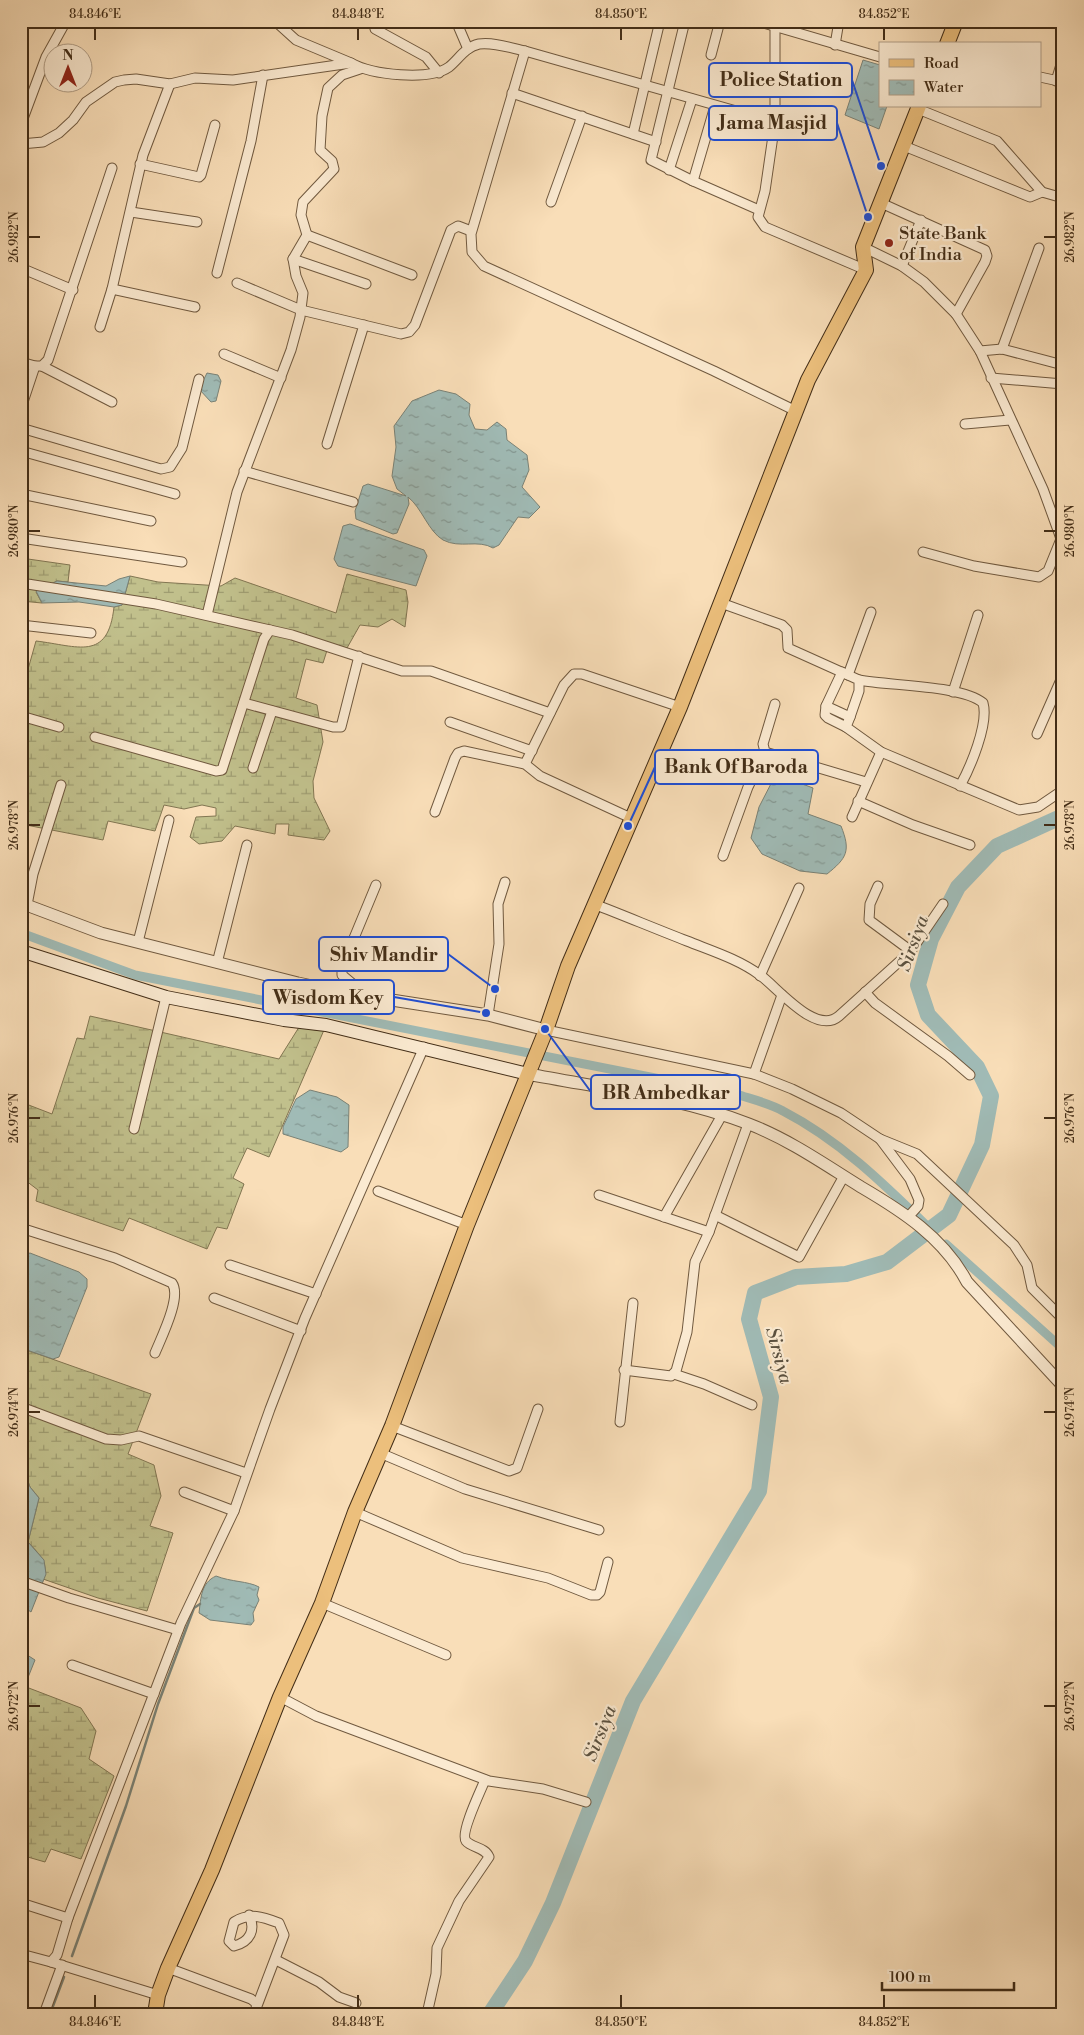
<svg xmlns="http://www.w3.org/2000/svg" width="1084" height="2035" viewBox="0 0 1084 2035" font-family="'Libre Bodoni',serif">
  <style>
    .wetland { fill: url(#wetland-marsh); stroke: #827652 }
    .water { fill: url(#water-ripples); stroke: #7a8276 }
    .lines { fill: none; stroke-linecap: round; stroke-linejoin: round }
    .stream { stroke: #7a8276; stroke-width: 2.5 }
    .canal { stroke: #a0bbb6; stroke-width: 9 }
    .river { stroke: #a0bbb6; stroke-width: 16 }
    .minor-casing { stroke: #70593f; stroke-width: 11 }
    .tertiary-casing { stroke: #70593f; stroke-width: 13 }
    .secondary-casing { stroke: #422d17; stroke-width: 14 }
    .primary-casing { stroke: #422d17; stroke-width: 16 }
    .minor { stroke: #fbead1; stroke-width: 9 }
    .tertiary { stroke: #fbead1; stroke-width: 11 }
    .secondary { stroke: #fbead1; stroke-width: 12 }
    .primary { stroke: #ecbf7c; stroke-width: 14 }
    .ticks { fill: none; stroke: #422d17; stroke-width: 2 }
    .poi-dot { fill: #8f2418; stroke: #fbead1; stroke-width: 2 }
    .labels { text-anchor: middle; stroke-width: 4.5; stroke-linejoin: round; paint-order: stroke }
    .poi-label { font-size: 18px; fill: #422d17; stroke: #fbead1; text-anchor: start }
    .water-label { font-size: 19px; font-style: italic; fill: #5a503f; stroke: #fbead1 }
    .leader { fill: none; stroke: #1d4ed8; stroke-width: 2 }
    .callout-dot { fill: #1d4ed8; stroke: #fbead1; stroke-width: 2 }
    .callout { fill: #fbead1; stroke: #1d4ed8; stroke-width: 2 }
    .callout-label { font-size: 19px; text-anchor: middle; font-weight: bold; fill: #422d17 }
    .neatline { fill: none; stroke: #422d17; stroke-width: 2 }
    .ticks-label { font-size: 12px; text-anchor: middle; fill: #422d17 }
  </style>
  <defs>
    <pattern id="wetland-marsh" width="20" height="14" patternUnits="userSpaceOnUse" patternTransform="scale(1.25)"><rect width="20" height="14" fill="#c1c08c"/><path d="M1 5h8M5 5V1M11 12h8M15 12V8" fill="none" stroke="#9e9c71"/></pattern>
    <pattern id="water-ripples" width="26" height="14" patternUnits="userSpaceOnUse" patternTransform="scale(1.25)"><rect width="26" height="14" fill="#a0bbb6"/><path d="M2 4q2-2 4 0t4 0M15 11q2-2 4 0t4 0" fill="none" stroke="#849893"/></pattern>
  </defs>
  <rect width="100%" height="100%" fill="#f9deb8"/>
  <filter id="stains"><feTurbulence type="fractalNoise" baseFrequency=".004" numOctaves="4"/><feColorMatrix values="0 0 0 0 .2 0 0 0 0 .09 0 0 0 0 .02 0 0 0 .5 -.17"/></filter>
  <radialGradient id="worn" r=".72"><stop offset=".6" stop-color="#630" stop-opacity="0"/><stop offset="1" stop-color="#630" stop-opacity=".3"/></radialGradient>
  <!-- wetland -->
  <g class="wetland">
    <polygon points="21,558 70,565 68,582 57,581 36,592 42,603 21,601"/>
    <path d="M347,574L406,590L408,602L405,627L392,619L378,627L360,625L347,648L329,644L323,663L306,659L296,698L317,705L323,742L313,781L314,798L330,831L324,840L288,835L289,824H276L275,834L235,826L222,841L199,844L190,837L196,817L216,816V808L202,805L184,809L164,805L155,831L108,821L103,840L21,824V694L36,641C78,646 108,662 114,607L122,605L130,576L158,582L221,586L235,578L336,613Z"/>
    <polygon points="90,1016 279,1059 301,1024 324,1030 269,1157 247,1148 233,1178 244,1184 227,1229 217,1227 207,1249 129,1218 123,1231 36,1201 38,1190 21,1177 21,1102 52,1114 77,1038 84,1039"/>
    <path d="M21,1348L151,1394L128,1454L154,1465L161,1496L150,1526L173,1533L147,1611L98,1598L43,1579C50,1563 38,1553 28,1542L39,1498L30,1487L21,1462Z"/>
    <polygon points="21,1685 81,1708 96,1731 89,1759 114,1776 81,1859 51,1849 45,1862 21,1855"/>
  </g>
  <!-- water -->
  <g class="water">
    <polygon points="863,60 880,65 880,106 887,106 879,129 845,115"/>
    <polygon points="207,373 218,375 221,381 216,401 211,402 199,389"/>
    <path d="M439,390L456,394L470,404L469,415L475,429L487,430L497,422L506,429L507,440L527,455L529,470L522,487L540,507L529,518L518,517L499,545L493,548C478,539 460,549 443,540C428,531 422,508 408,497L409,504L397,533L393,534L356,519L355,511L363,486L368,484L406,496L397,489L392,476L396,447L394,426L412,401Z"/>
    <polygon points="350,524 424,550 427,556 416,586 338,566 334,559 343,526"/>
    <polygon points="130,576 122,605 114,607 79,602 42,603 36,591 57,581 106,586 119,579"/>
    <path d="M776,774L813,788L808,814L841,826C851,851 847,858 827,874L800,871L762,854L751,838L759,807Z"/>
    <polygon points="310,1090 337,1097 349,1105 348,1147 341,1152 283,1134 283,1127 296,1099"/>
    <polygon points="30,1253 79,1272 87,1279 87,1287 59,1357 53,1359 21,1348 21,1263 24,1255"/>
    <polygon points="21,1462 30,1487 39,1498 28,1542 44,1560 46,1574 31,1612 21,1605"/>
    <path d="M216,1576C231,1582 248,1581 259,1587L257,1595L259,1600L253,1613L254,1621L251,1625L210,1620L199,1613C201,1597 201,1583 216,1576Z"/>
    <polygon points="21,1651 35,1660 25,1685 21,1685"/>
  </g>
  <g class="lines">
    <!-- stream -->
    <g class="stream">
      <polyline points="72,1956 126,1806 158,1704 194,1608 200,1604"/>
      <polyline points="50,2014 64,1977"/>
    </g>
    <!-- canal -->
    <g class="canal">
      <path d="M21,933L135,975L736,1094C751,1099 769,1103 783,1111C839,1140 883,1183 927,1226"/>
      <polyline points="946,1244 1063,1349"/>
    </g>
    <!-- river -->
    <polyline class="river" points="490,2014 525,1961 553,1903 633,1701 759,1491 771,1397 749,1319 755,1293 796,1277 846,1274 887,1262 949,1215 982,1145 991,1096 977,1067 928,1015 918,985 931,939 958,887 997,846 1063,816"/>
    <defs>
      <g id="minor">
        <polyline points="275,21 296,40 351,63"/>
        <polyline points="374,21 375,29 426,57 439,73"/>
        <polyline points="456,21 468,49"/>
        <polyline points="685,21 651,160 693,181 759,210"/>
        <polyline points="757,21 880,57"/>
        <polyline points="775,21 775,122 765,191 758,217 765,227 866,270"/>
        <polyline points="835,45 839,21"/>
        <polyline points="525,51 471,234 472,252 484,266 714,371 796,411"/>
        <polyline points="711,55 720,21"/>
        <polyline points="1040,77 1063,82"/>
        <polyline points="1056,81 1063,58"/>
        <polyline points="512,93 656,142"/>
        <polyline points="918,109 997,141 1042,192 1063,198"/>
        <polyline points="21,124 46,57 66,21"/>
        <polyline points="633,134 660,21"/>
        <path d="M21,144L43,142L59,133L73,120L86,102L115,82L124,80L136,79L170,84L195,78L233,80L351,63C372,75 429,81 449,67C459,59 465,47 479,44C494,42 511,48 525,51L775,122"/>
        <polyline points="904,146 1030,197 1042,192"/>
        <polyline points="140,164 199,177 201,175 215,125"/>
        <polyline points="669,170 692,99"/>
        <polyline points="693,181 715,106"/>
        <polyline points="551,202 582,116"/>
        <polyline points="881,203 985,250 987,256 985,262 956,314"/>
        <polyline points="131,212 197,222"/>
        <polyline points="307,235 412,275"/>
        <polyline points="863,247 902,266 924,282 956,314 980,351 1043,489 1063,544"/>
        <polyline points="293,259 366,284"/>
        <polyline points="902,266 921,220"/>
        <polyline points="21,268 73,290"/>
        <polyline points="217,273 251,141 263,75"/>
        <polyline points="237,283 301,310 401,334 409,332 415,325 451,230 458,226 471,231"/>
        <polyline points="112,289 195,307"/>
        <polyline points="100,327 112,289 143,155 170,84"/>
        <polyline points="1002,349 1039,248"/>
        <polyline points="980,351 1002,349 1063,365"/>
        <polyline points="224,354 281,378"/>
        <polyline points="21,362 35,366 42,366 48,360 112,168"/>
        <polyline points="42,366 112,402"/>
        <polyline points="991,378 1063,384"/>
        <polyline points="21,408 35,366"/>
        <polyline points="965,424 1010,420"/>
        <polyline points="21,428 161,469 170,467 182,448 199,379"/>
        <polyline points="327,444 364,325"/>
        <polyline points="21,451 175,494"/>
        <polyline points="244,471 353,502"/>
        <polyline points="21,494 151,521"/>
        <polyline points="21,538 182,562"/>
        <polyline points="923,552 974,566 1039,577 1048,571 1061,539"/>
        <polyline points="21,583 156,604 270,630"/>
        <polyline points="721,603 782,625 787,630 788,648 848,675"/>
        <polyline points="207,615 237,492 291,350 300,317 303,293 296,276 293,259 307,235 301,215 303,202 334,169 332,161 320,150 322,116 328,88 342,75 360,69"/>
        <polyline points="21,625 91,633"/>
        <polyline points="842,672 826,706 825,715 828,718 846,727"/>
        <path d="M859,680C889,686 962,685 983,703C989,724 970,768 960,786"/>
        <polyline points="953,692 978,615"/>
        <polyline points="244,703 333,727 341,727 359,656"/>
        <polyline points="775,704 763,744 765,752 866,782"/>
        <polyline points="826,706 850,717 846,727 881,752 1019,810 1038,807 1063,790"/>
        <polyline points="21,716 59,727"/>
        <polyline points="850,717 859,691 859,680 848,675 871,612"/>
        <polyline points="450,722 532,751"/>
        <polyline points="1037,734 1063,675"/>
        <polyline points="95,737 216,771 222,770 264,639 270,630 292,635 402,671 431,671 550,713"/>
        <polyline points="525,764 564,685 574,674 582,674 680,707"/>
        <polyline points="253,768 272,711"/>
        <polyline points="858,801 913,825 970,845"/>
        <polyline points="435,812 455,758 458,753 464,751 525,764 540,776 633,819"/>
        <polyline points="852,817 881,752"/>
        <polyline points="723,856 748,787 765,752"/>
        <polyline points="878,886 870,904 869,920 911,951"/>
        <path d="M594,904C625,916 656,929 687,941C712,951 738,959 760,975C778,988 816,1036 839,1016L911,951L943,904"/>
        <polyline points="27,905 33,874 61,785"/>
        <polyline points="138,942 169,820"/>
        <polyline points="217,963 247,845"/>
        <polyline points="760,976 799,888"/>
        <polyline points="865,992 875,1003 948,1056 970,1075"/>
        <polyline points="367,996 342,975 342,967 376,885"/>
        <polyline points="488,1015 499,944 498,904 505,882"/>
        <polyline points="546,1030 754,1074 792,1089 841,1113 880,1139 910,1179 919,1200 918,1206 909,1216"/>
        <polyline points="754,1074 782,995"/>
        <polyline points="134,1129 166,997"/>
        <polyline points="880,1139 917,1154 1014,1245 1027,1265 1032,1288 1063,1319"/>
        <polyline points="378,1191 467,1225"/>
        <polyline points="599,1195 709,1232"/>
        <polyline points="715,1215 799,1257 844,1176"/>
        <polyline points="664,1217 722,1115"/>
        <path d="M21,1228L115,1258L172,1283C182,1297 161,1338 155,1353"/>
        <polyline points="230,1265 316,1294"/>
        <polyline points="214,1298 301,1331"/>
        <polyline points="624,1370 671,1376 676,1371 687,1332 695,1262 709,1232 748,1124"/>
        <polyline points="674,1374 704,1384 752,1405"/>
        <polyline points="21,1407 106,1439 121,1440 139,1436 246,1473"/>
        <polyline points="620,1422 633,1303"/>
        <polyline points="392,1426 509,1471 517,1468 538,1409"/>
        <polyline points="380,1453 465,1489 599,1530"/>
        <polyline points="184,1492 234,1511"/>
        <polyline points="355,1512 462,1558 548,1578 591,1595 597,1595 600,1592 608,1562"/>
        <polyline points="21,1581 69,1598 178,1630"/>
        <polyline points="322,1603 446,1655"/>
        <polyline points="72,1665 154,1694"/>
        <polyline points="280,1697 316,1716 489,1781 543,1789 586,1802"/>
        <polyline points="21,1903 68,1918"/>
        <path d="M249,1915C256,1930 250,1942 234,1946L229,1941L234,1922C250,1912 263,1917 279,1923L284,1935L257,2006"/>
        <polyline points="21,1954 51,1962 57,1955 68,1918 181,1623 234,1511 270,1409 305,1318 424,1047"/>
        <polyline points="276,1960 319,1982 339,1997 356,2003"/>
        <polyline points="51,1962 158,1995"/>
        <polyline points="168,1968 251,1999 256,2003 257,2014"/>
        <polyline points="44,2014 62,1965"/>
        <path d="M427,2014L436,1974L437,1948L459,1901L489,1857C485,1847 472,1848 466,1841C460,1833 481,1790 485,1780"/>
      </g>
      <g id="tertiary">
        <polyline points="21,903 101,933 298,983 340,992 488,1015 546,1030"/>
        <path d="M528,1074C600,1088 680,1097 749,1124C790,1140 824,1164 861,1187C902,1211 944,1238 967,1282L1063,1386"/>
      </g>
      <polyline id="secondary" points="21,951 166,997 284,1020 326,1025 528,1074"/>
      <g id="primary">
        <polyline points="947,44 956,21"/>
        <polyline points="155,2014 158,1995 168,1968 212,1870 280,1697 322,1603 355,1512 392,1426 467,1225 546,1030 568,966 680,707 808,380 866,270 863,247 919,106"/>
      </g>
    </defs>
    <!-- minor casing -->
    <use href="#minor" class="minor-casing"/>
    <!-- tertiary casing -->
    <use href="#tertiary" class="tertiary-casing"/>
    <!-- secondary casing -->
    <use href="#secondary" class="secondary-casing"/>
    <!-- primary casing -->
    <use href="#primary" class="primary-casing"/>
    <!-- minor -->
    <use href="#minor" class="minor"/>
    <!-- tertiary -->
    <use href="#tertiary" class="tertiary"/>
    <!-- secondary -->
    <use href="#secondary" class="secondary"/>
    <!-- primary -->
    <use href="#primary" class="primary"/>
  </g>
  <!-- ticks -->
  <path class="ticks" d="M95,28V40M358,28V40M621,28V40M884,28V40M28,237H40M1044,237H1056M28,531H40M1044,531H1056M28,825H40M1044,825H1056M28,1118H40M1044,1118H1056M28,1412H40M1044,1412H1056M28,1706H40M1044,1706H1056M95,1995V2008M358,1995V2008M621,1995V2008M884,1995V2008"/>
  <!-- markers -->
  <circle class="poi-dot" cx="889" cy="243" r="5"/>
  <g class="labels">
    <!-- poi labels -->
    <g class="poi-label">
      <text x="899" y="239">State Bank<tspan x="899" dy="21">of India</tspan></text>
    </g>
    <!-- water labels -->
    <g class="water-label">
      <text transform="translate(912 943) rotate(-70)" y="7">Sirsiya</text>
      <text transform="translate(780 1355) rotate(75)" y="7">Sirsiya</text>
      <text transform="translate(599 1733) rotate(-68)" y="7">Sirsiya</text>
    </g>
  </g>
  <!-- callouts -->
  <path class="leader" d="M881 166L852 80M868 217L837 123M628 826L655 767M495 989L448 954M486 1013L394 997M545 1029L591 1092"/>
  <g class="callout-dot">
    <circle cx="881" cy="166" r="5"/>
    <circle cx="868" cy="217" r="5"/>
    <circle cx="628" cy="826" r="5"/>
    <circle cx="495" cy="989" r="5"/>
    <circle cx="486" cy="1013" r="5"/>
    <circle cx="545" cy="1029" r="5"/>
  </g>
  <g class="callout">
    <rect x="709" y="63" width="143" height="34" rx="5"/>
    <rect x="709" y="106" width="128" height="34" rx="5"/>
    <rect x="655" y="750" width="163" height="34" rx="5"/>
    <rect x="319" y="937" width="129" height="34" rx="5"/>
    <rect x="263" y="980" width="131" height="34" rx="5"/>
    <rect x="591" y="1075" width="149" height="34" rx="5"/>
  </g>
  <g class="callout-label">
    <text x="781" y="86">Police Station</text>
    <text x="773" y="129">Jama Masjid</text>
    <text x="736" y="773">Bank Of Baroda</text>
    <text x="384" y="961">Shiv Mandir</text>
    <text x="328" y="1004">Wisdom Key</text>
    <text x="666" y="1099">BR Ambedkar</text>
  </g>
  <!-- margin -->
  <rect width="1084" height="2035" fill="none" stroke="#f9deb8" stroke-width="55"/>
  <!-- legend -->
  <rect x="879" y="42" width="162" height="65" fill="#fbead1" stroke="#b19e87"/>
  <rect x="889" y="59" width="25" height="8" fill="#ecbf7c" stroke="#b19e87"/>
  <text x="924" y="68" font-size="15" fill="#422d17">Road</text>
  <rect x="889" y="80" width="25" height="15" fill="url(#water-ripples)" stroke="#b19e87"/>
  <text x="924" y="92" font-size="15" fill="#422d17">Water</text>
  <!-- north arrow -->
  <g transform="translate(68 68)"><circle r="24" fill="#fbead1" stroke="#b19e87"/>
  <path d="M0-4L9 19L0 12L-9 19Z" fill="#8f2418"/>
  <text y="-8" font-size="14" font-weight="bold" text-anchor="middle" fill="#422d17">N</text>
  </g>
  <!-- scale -->
  <path d="M882 1982v8h132v-8" fill="none" stroke="#422d17" stroke-width="2.5"/>
  <text x="889" y="1982" font-size="15" fill="#422d17" stroke="#fbead1" stroke-width="4" paint-order="stroke">100 m</text>
  <rect x="28" y="28" width="1028" height="1980" class="neatline"/>
  <g class="ticks-label">
    <text x="95" y="18">84.846°E</text>
    <text x="358" y="18">84.848°E</text>
    <text x="621" y="18">84.850°E</text>
    <text x="884" y="18">84.852°E</text>
    <text transform="translate(14 237) rotate(-90)" y="4">26.982°N</text>
    <text transform="translate(1070 237) rotate(-90)" y="4">26.982°N</text>
    <text transform="translate(14 531) rotate(-90)" y="4">26.980°N</text>
    <text transform="translate(1070 531) rotate(-90)" y="4">26.980°N</text>
    <text transform="translate(14 825) rotate(-90)" y="4">26.978°N</text>
    <text transform="translate(1070 825) rotate(-90)" y="4">26.978°N</text>
    <text transform="translate(14 1118) rotate(-90)" y="4">26.976°N</text>
    <text transform="translate(1070 1118) rotate(-90)" y="4">26.976°N</text>
    <text transform="translate(14 1412) rotate(-90)" y="4">26.974°N</text>
    <text transform="translate(1070 1412) rotate(-90)" y="4">26.974°N</text>
    <text transform="translate(14 1706) rotate(-90)" y="4">26.972°N</text>
    <text transform="translate(1070 1706) rotate(-90)" y="4">26.972°N</text>
    <text x="95" y="2026">84.846°E</text>
    <text x="358" y="2026">84.848°E</text>
    <text x="621" y="2026">84.850°E</text>
    <text x="884" y="2026">84.852°E</text>
  </g>
  <rect width="100%" height="100%" filter="url(#stains)"/>
  <rect width="100%" height="100%" fill="url(#worn)"/>
</svg>
